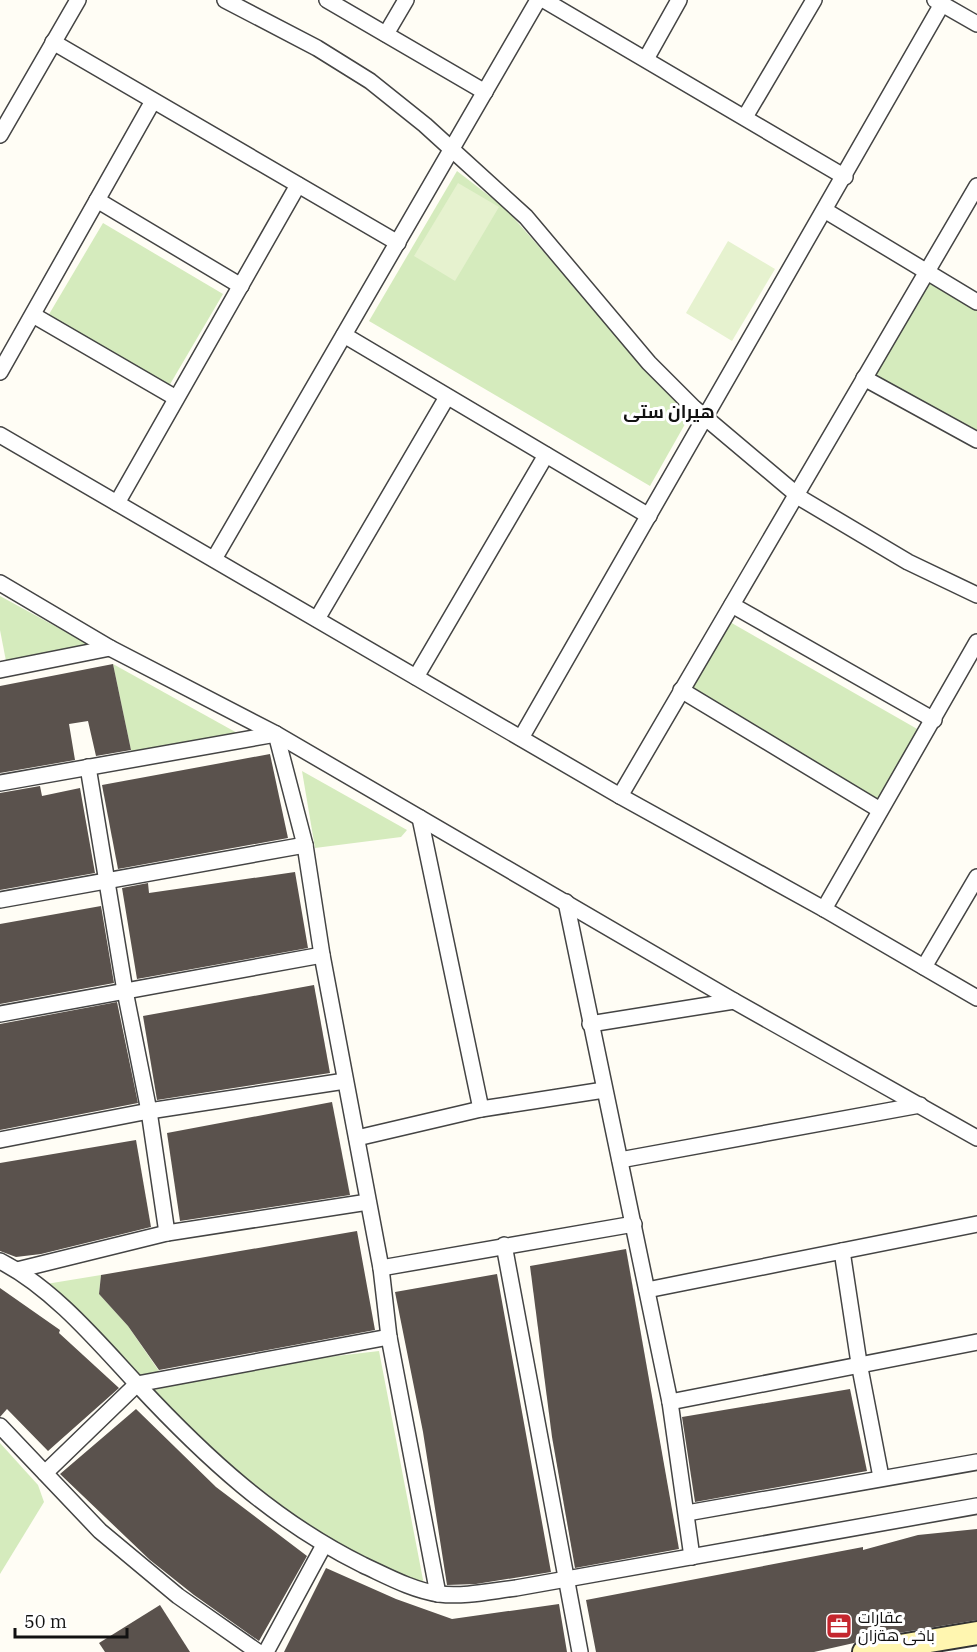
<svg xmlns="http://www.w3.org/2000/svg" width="977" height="1652" viewBox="0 0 977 1652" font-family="'IBM Plex Serif',Cairo,serif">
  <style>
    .green { fill: #d5ebbd }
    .pitch { fill: #e6f2cf }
    .building { fill: #5a524d }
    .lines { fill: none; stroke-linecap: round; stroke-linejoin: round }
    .street-casing { stroke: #444; stroke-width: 18 }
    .secondary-casing { stroke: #333; stroke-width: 26 }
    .street { stroke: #fff; stroke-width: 15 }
    .secondary { stroke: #fff6b0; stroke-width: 22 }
    .labels { text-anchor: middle; stroke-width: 6; stroke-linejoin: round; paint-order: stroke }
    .poi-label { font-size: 16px; fill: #111; stroke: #fff; text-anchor: start }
    .neighbourhood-label { font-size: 18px; font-weight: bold; fill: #111; stroke: #fff }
  </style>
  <rect width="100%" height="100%" fill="#fffdf5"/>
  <!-- green -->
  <g class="green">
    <polygon points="457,171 505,208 689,417 650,486 369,321"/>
    <polygon points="103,223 223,294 169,386 48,316"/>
    <polygon points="921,273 977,305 977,437 864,370"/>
    <polygon points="0,596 86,643 87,646 6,661 0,630"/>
    <polygon points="723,618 926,734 880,810 681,690"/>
    <polygon points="113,664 248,739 132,755"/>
    <polygon points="302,771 407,830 401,837 315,848"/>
    <polygon points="101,1275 99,1294 128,1326 161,1374 136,1391 40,1285"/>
    <polygon points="379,1351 424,1585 414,1588 258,1501 146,1392 178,1384 192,1373"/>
    <polygon points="0,1443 38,1485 44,1502 0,1574"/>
  </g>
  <!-- pitch -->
  <g class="pitch">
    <polygon points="458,183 499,207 455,281 414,256"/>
    <polygon points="728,241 775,269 732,341 686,313"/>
  </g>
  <!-- building -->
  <g class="building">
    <polygon points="113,664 131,750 96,756 88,721 69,724 75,760 0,773 0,686"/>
    <polygon points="270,754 288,838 118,869 102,785"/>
    <polygon points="40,786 42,796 80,788 95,873 0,890 0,793"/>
    <polygon points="295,872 308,948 137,979 122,888 148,883 149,893"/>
    <polygon points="101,906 114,983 0,1004 0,924"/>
    <polygon points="314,985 330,1073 157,1100 143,1016"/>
    <polygon points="117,1002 138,1103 0,1130 0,1024"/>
    <polygon points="332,1102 350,1195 180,1221 167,1133"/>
    <polygon points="136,1140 151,1227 41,1254 16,1257 0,1251 0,1163"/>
    <polygon points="357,1231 375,1330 159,1370 128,1326 99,1294 101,1275"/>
    <polygon points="626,1249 679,1549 575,1568 552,1437 530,1266"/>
    <polygon points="497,1274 551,1572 476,1584 447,1585 423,1432 395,1292"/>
    <polygon points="0,1288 60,1330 59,1333 119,1388 48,1451 7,1409 0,1417"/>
    <polygon points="850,1389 867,1471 695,1502 682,1417"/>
    <polygon points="136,1409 216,1487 307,1556 259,1641 194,1595 150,1560 60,1474"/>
    <polygon points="977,1529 977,1620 862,1639 854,1643 814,1652 596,1652 586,1600 863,1547 863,1550 918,1535"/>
    <polygon points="326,1568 396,1599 452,1619 559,1604 567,1652 284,1652"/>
    <polygon points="160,1605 190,1652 105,1652 99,1643"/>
  </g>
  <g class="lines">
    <defs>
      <g id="street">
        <polyline points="225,0 317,48 370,81 425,125 526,217 649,363 694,408 802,499 908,562 977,595"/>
        <polyline points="327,0 485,92"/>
        <polyline points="544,0 845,177"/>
        <polyline points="935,0 977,24"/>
        <polyline points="386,34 406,0"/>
        <polyline points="53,42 398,243"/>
        <polyline points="646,59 679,0"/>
        <polyline points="745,117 814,0"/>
        <polyline points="0,135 78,0"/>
        <polyline points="97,200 241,286"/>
        <polyline points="826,211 977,302"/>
        <polyline points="33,315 176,398"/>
        <polyline points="344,335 649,516"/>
        <polyline points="0,372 153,101"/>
        <polyline points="864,378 977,440"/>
        <polyline points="0,435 620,796 824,909 977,998"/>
        <polyline points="117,503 298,185"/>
        <polyline points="214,559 538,0"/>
        <polyline points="0,583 110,648 276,734 734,1001 977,1138"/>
        <polyline points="732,605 934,720"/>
        <polyline points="317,619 447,397"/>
        <polyline points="0,670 110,648"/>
        <polyline points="416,677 546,455"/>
        <polyline points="681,690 880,810"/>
        <polyline points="521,738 942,4"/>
        <polyline points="88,767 125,991 149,1111 167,1233"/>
        <polyline points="0,783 276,734 305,845 322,955 381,1268 389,1337 438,1594"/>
        <polyline points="620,796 977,186"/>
        <polyline points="420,818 481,1109"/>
        <polyline points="0,900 305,845"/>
        <polyline points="566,902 670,1402 692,1557"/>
        <polyline points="824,909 977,642"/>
        <polyline points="924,967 977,877"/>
        <polyline points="0,1014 322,955"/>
        <polyline points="590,1024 734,1001"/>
        <polyline points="357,1138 481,1109 604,1090"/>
        <polyline points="0,1140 149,1111 345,1081"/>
        <polyline points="620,1160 920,1105"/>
        <polyline points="504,1245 580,1652"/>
        <polyline points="842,1251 859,1363 881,1477"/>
        <path d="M0,1261C53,1288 98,1342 138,1385C205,1457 274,1521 363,1565C387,1576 412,1590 439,1594C464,1597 491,1591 516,1588L977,1506"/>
        <polyline points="381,1268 634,1224"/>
        <polyline points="17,1270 167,1233 368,1202"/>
        <polyline points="647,1290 977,1224"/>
        <polyline points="670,1402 977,1342"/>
        <polyline points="0,1426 100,1531 178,1596 258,1652"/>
        <polyline points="45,1473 137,1384 389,1337"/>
        <polyline points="687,1513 977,1462"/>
        <polyline points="266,1652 324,1545"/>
      </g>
      <polyline id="secondary" points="864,1652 977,1633"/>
    </defs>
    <!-- street casing -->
    <use href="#street" class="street-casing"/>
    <!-- secondary casing -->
    <use href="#secondary" class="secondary-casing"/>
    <!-- street -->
    <use href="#street" class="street"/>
    <!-- secondary -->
    <use href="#secondary" class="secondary"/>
  </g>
  <!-- icons -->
  <defs>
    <symbol id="office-square" viewBox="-11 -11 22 22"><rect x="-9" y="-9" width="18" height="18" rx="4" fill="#c4262e" stroke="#fff"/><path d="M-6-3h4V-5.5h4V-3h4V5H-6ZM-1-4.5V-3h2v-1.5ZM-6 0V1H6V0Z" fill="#fff"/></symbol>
  </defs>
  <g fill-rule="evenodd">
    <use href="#office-square" x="824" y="1611" width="30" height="30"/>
  </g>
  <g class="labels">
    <!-- poi labels -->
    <g class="poi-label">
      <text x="858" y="1623">عقارات<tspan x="858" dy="18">باخی هةزان</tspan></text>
    </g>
    <!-- neighbourhood labels -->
    <g class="neighbourhood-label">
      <text x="669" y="418">هیران ستی</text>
    </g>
  </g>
  <!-- scale -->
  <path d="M15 1628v9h112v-9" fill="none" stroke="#111111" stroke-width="3"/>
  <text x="24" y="1628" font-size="18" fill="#111111" stroke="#ffffff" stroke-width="4.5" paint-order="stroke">50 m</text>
</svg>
